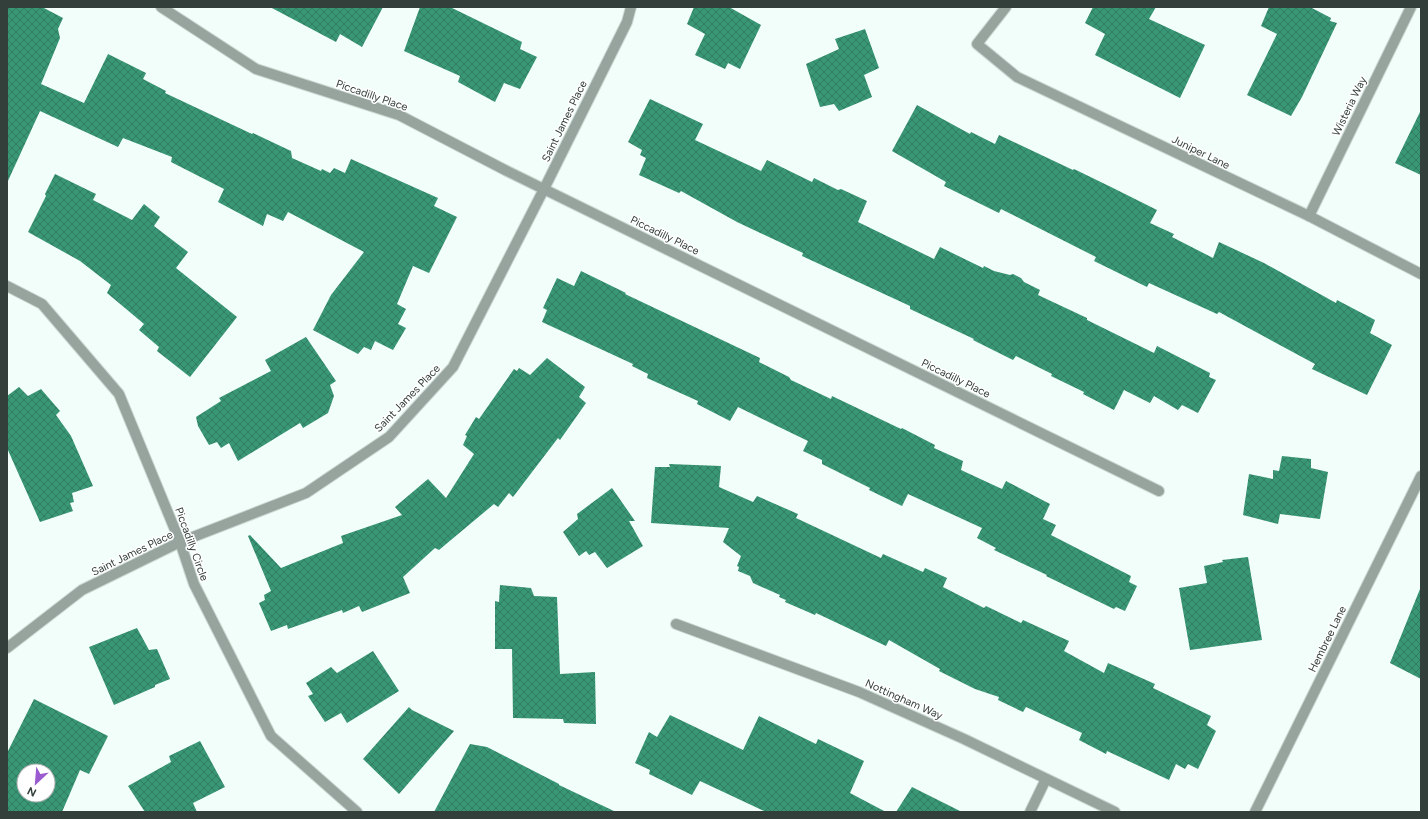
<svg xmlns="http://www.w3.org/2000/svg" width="1428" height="819" viewBox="0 0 1428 819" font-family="Figtree,sans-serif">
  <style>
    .building { fill: url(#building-cross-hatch); fill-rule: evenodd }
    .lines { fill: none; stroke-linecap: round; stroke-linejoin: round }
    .minor-casing { stroke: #ccd8d3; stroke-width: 12 }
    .minor { stroke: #97a49e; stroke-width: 10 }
    .labels { text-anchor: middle; stroke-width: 3; stroke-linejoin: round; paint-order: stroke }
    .street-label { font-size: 11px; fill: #333f3a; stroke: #fff }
  </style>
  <defs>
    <pattern id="building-cross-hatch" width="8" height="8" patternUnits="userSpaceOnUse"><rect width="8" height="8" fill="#399776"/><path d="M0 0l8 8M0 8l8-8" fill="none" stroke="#317d62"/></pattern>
  </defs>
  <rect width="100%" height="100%" fill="#f2fef9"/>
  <!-- building -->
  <g class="building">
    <polygon points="7,7 42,7 63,18 58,29 60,38 41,84 84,103 108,54 146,73 143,79 166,91 165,93 252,134 253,133 291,151 292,158 321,171 322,169 330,173 334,168 345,173 351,159 438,198 434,206 457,217 429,273 413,266 397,304 406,309 398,324 406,328 393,350 375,341 371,350 364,347 358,354 313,330 331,295 364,252 288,212 283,221 267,214 263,226 218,202 224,189 171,162 172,157 123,138 118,147 40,111 7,183"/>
    <polygon points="270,7 383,7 362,47 340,34 336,42"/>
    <polygon points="420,7 450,7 522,42 520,49 537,57 520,89 504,83 495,102 458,82 460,76 404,51"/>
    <polygon points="694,7 729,7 761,25 740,69 728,63 725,69 695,55 705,34 687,24"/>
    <polygon points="1093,7 1156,7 1149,19 1205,45 1180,98 1095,55 1105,34 1085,23"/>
    <polygon points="1269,7 1310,7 1331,18 1330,21 1337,23 1302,97 1291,116 1247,95 1277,34 1261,26"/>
    <polygon points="865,29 879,68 864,75 872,97 839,111 834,104 820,107 806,64 839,49 835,39"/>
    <polygon points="650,99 703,124 695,140 761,171 767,160 812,182 814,178 838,190 841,189 867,201 858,222 934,259 940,247 983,268 984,266 994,271 1010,275 1013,274 1021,278 1024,282 1040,290 1038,295 1087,318 1087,320 1154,353 1157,346 1210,373 1209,377 1216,380 1198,413 1182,405 1178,410 1154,396 1150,403 1124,390 1114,410 1083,394 1084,392 1051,376 1052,374 1016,356 1013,360 973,340 974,339 910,309 910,306 802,256 803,253 737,222 681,191 679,193 639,175 646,158 640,155 642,150 628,142"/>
    <polygon points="917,105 970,134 971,132 995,144 999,135 1073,170 1074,169 1111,187 1157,210 1150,223 1174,234 1172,237 1213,258 1219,242 1264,263 1336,303 1337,300 1375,320 1370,333 1392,345 1367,395 1312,369 1315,364 1219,312 1217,314 1149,283 1147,287 1094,261 1096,257 1001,209 999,213 944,186 946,182 892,151"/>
    <polygon points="1421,110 1421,175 1395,163"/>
    <polygon points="55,174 96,194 93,200 132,220 144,204 160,217 154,226 188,252 176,268 237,317 190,377 157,351 159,347 139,330 144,324 107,293 111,285 80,261 28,232 46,196 45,194"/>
    <polygon points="581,271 626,293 625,294 760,358 759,362 789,377 791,380 831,399 832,396 901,429 902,428 935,445 934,448 963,461 961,470 1002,489 1006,481 1050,504 1043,519 1056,525 1051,535 1131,576 1129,582 1137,586 1125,611 1116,607 1114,609 1046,576 1047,575 994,550 996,548 977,538 982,528 908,494 902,506 869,490 870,488 822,464 822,460 803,451 808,441 738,407 730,421 697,404 698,401 647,378 648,374 632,366 633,364 542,322 547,310 543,308 557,278 574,286"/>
    <polygon points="306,337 336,381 330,385 334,396 328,413 303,428 300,423 238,461 229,443 221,448 217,442 209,445 198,426 196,417 221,401 219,398 271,371 265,360"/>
    <polygon points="547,358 585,387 579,397 586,403 560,440 558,438 513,497 509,493 498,507 494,504 439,550 435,548 403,577 410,593 362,612 359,606 343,613 342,610 288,629 287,625 271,631 259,603 265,600 264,595 271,591 248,536 250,535 281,568 343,543 341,536 402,515 395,507 428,479 446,498 474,454 463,445 467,436 465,435 476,417 479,419 514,369 517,371 519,368 530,375"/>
    <polygon points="19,387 28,396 41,389 60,411 56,415 71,436 93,486 72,493 74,502 70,503 73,511 40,522 7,448 7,396"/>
    <polygon points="1282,456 1311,459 1311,468 1328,472 1320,519 1280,514 1278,524 1243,515 1249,474 1273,479 1273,470 1279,471"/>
    <polygon points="669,464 721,466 719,487 753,502 757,496 798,514 796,518 881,558 883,554 923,572 925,568 947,578 943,587 984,608 986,606 1021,623 1023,620 1069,641 1064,651 1104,673 1108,663 1155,684 1153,688 1211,716 1207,725 1216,731 1198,769 1188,764 1185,769 1176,764 1169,780 1107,751 1106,754 1079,740 1082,733 1026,707 1023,712 998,700 999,697 975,689 939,671 940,669 889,640 886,646 816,613 815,615 785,602 786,600 779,597 780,595 753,583 750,576 738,571 739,567 737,566 741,556 723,542 729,528 651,523 655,467 670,467"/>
    <polygon points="612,488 635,521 629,521 643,546 607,568 595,552 589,555 586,551 579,556 563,532 578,519 577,514"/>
    <polygon points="1248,557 1262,640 1190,650 1179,588 1207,583 1204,566 1223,562 1222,560"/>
    <polygon points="500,585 531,588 534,596 557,597 560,674 595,672 596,724 564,723 563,719 513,718 512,649 495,649 495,601 499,602"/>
    <polygon points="1420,589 1421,589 1421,679 1390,663"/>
    <polygon points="137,628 149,650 157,649 170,679 155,685 155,687 114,705 89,647"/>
    <polygon points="373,651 399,691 347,723 341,713 325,722 308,696 313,694 306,683 331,667 337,673"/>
    <path d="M34,699L108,736L89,774L80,770L62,812H7V753ZM24,771H48V795H24Z"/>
    <polygon points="409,707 412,710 454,731 399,794 363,759"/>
    <polygon points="670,715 743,750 759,716 816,744 818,739 864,761 850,793 886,812 766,812 700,781 692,795 649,774 650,770 635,763 649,732 657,737"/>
    <polygon points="200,741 225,787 193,803 197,812 145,812 128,786 171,762 169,756"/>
    <polygon points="470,744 487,747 559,784 559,785 616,812 434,812"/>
    <polygon points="912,787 962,812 896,812"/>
  </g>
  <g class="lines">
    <defs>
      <g id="minor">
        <polyline points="161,7 256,69 399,115 505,170 1159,491"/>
        <polyline points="1006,7 977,44 1017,77 1309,216 1421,274"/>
        <polyline points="1309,216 1411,7"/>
        <polyline points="7,286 42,304 119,394 180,542 194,584 271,736 357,812"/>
        <polyline points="676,624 859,692 964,739 1115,812"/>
        <polyline points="7,648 82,590 180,542 306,493 389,437 453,367 544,189 627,22 631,7"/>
        <polyline points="1030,812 1046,779"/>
        <polyline points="1255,812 1421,476"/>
      </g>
    </defs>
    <!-- minor casing -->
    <use href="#minor" class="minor-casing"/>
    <!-- minor -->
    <use href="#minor" class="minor"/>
  </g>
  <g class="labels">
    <!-- street labels -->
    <g class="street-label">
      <text transform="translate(372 95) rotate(19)" y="4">Piccadilly Place</text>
      <text transform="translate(1349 106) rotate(-64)" y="4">Wisteria Way</text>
      <text transform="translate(564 121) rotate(-64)" y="4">Saint James Place</text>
      <text transform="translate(1201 152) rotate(26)" y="4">Juniper Lane</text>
      <text transform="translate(665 235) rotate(26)" y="4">Piccadilly Place</text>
      <text transform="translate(956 378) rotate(26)" y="4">Piccadilly Place</text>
      <text transform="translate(407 398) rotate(-46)" y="4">Saint James Place</text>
      <text transform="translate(192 544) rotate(70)" y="4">Piccadilly Circle</text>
      <text transform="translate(132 553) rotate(-26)" y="4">Saint James Place</text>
      <text transform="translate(1327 639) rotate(-64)" y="4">Hembree Lane</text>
      <text transform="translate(904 699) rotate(24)" y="4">Nottingham Way</text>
    </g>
  </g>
  <!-- border -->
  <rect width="1428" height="819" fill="none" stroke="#333f3a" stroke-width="16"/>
  <!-- north arrow -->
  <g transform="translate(36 783) rotate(206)"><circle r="19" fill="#ffffff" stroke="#adb2b0"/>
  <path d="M0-3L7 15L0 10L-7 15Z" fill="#9a5ad0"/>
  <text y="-6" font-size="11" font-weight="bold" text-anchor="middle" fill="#333f3a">N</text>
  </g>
</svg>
